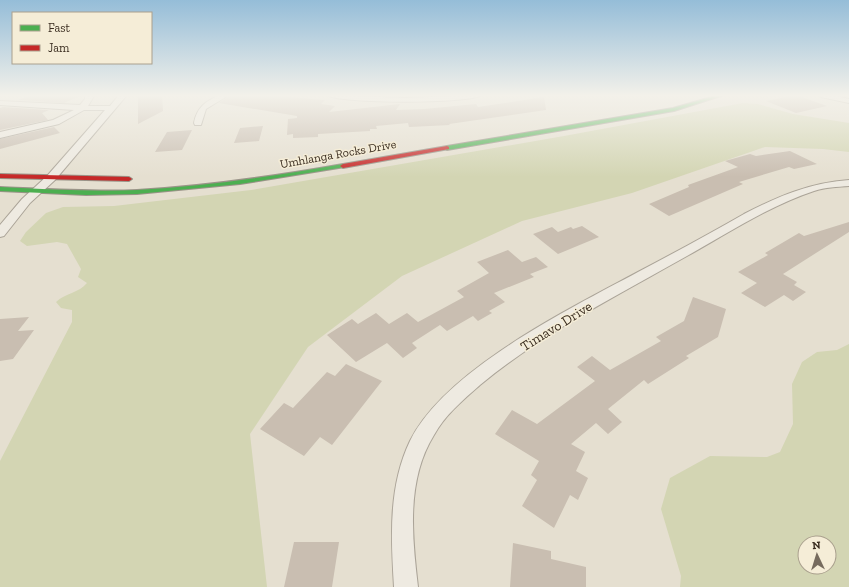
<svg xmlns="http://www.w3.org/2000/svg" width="849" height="587" viewBox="0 0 849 587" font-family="'Zilla Slab',serif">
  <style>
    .green { fill: #d3d5b3; fill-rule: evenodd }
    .building { fill: #c9beb1 }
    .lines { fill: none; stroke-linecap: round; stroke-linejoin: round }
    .street-casing { stroke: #aba498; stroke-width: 2 }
    .fast-casing { stroke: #9a9488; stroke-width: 2 }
    .jam-casing { stroke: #9a9488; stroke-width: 2 }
    .street { fill: #eeeae1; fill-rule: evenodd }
    .fast { fill: #4caf50; fill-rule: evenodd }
    .jam { fill: #c62828; fill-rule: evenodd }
    .labels { text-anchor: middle; stroke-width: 3; stroke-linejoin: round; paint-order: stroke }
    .far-street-label { font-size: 12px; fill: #3a2d20; stroke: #f5edd7 }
    .street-label { font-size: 14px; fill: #3a2d20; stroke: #f5edd7 }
  </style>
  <rect width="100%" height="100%" fill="#e5dfd0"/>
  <!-- green -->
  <g class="green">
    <path d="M743,103L758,104L793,114L849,123V152L823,149L765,147L632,193L522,221L402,276L308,347L250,434L267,587H0V461L72,322V310L61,308L56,302C65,293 79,293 87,283L78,277L81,269L67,244L57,242L27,246L20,241L26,232L46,213L63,207L114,206L251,190L564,136Z"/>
    <path d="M849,344V587H680L681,576L661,509L670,478L710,456L767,457L780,452L793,424L792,384L802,362L817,352L837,350ZM805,543H829V567H805Z"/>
  </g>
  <!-- building -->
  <g class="building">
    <polygon points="32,95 82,95 64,103 18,100"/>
    <polygon points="138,95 162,95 163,111 138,124"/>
    <polygon points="230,95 262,95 325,100 321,104 335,106 329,112 400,104 396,110 424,109 476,104 478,107 544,97 546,110 449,124 450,125 409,127 408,123 376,126 377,129 370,129 370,131 318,134 318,137 293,138 293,134 287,135 288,119 297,118 297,116 219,103"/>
    <polygon points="796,95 827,106 796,113 766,101"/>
    <polygon points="3,107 49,110 42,113 48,120 0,130 0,108"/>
    <polygon points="263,126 259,141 234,143 240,128"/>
    <polygon points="54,127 60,133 0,149 0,139"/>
    <polygon points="192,130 182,150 155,152 167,132"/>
    <polygon points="790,151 817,164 794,169 789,167 739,182 743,184 669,216 649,204 689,187 688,185 738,167 725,161 750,154 756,156"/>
    <polygon points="849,222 849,232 783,274 797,282 794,285 806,292 793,301 784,295 765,307 741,293 757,283 738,272 768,255 765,253 799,233 804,236"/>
    <polygon points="582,226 599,237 558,254 533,234 552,227 558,232 571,227 573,229"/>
    <polygon points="508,250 522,262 536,257 548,267 530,274 534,277 494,293 505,302 489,311 492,313 478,321 473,316 447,331 440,325 412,343 417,348 403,358 387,343 356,362 327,335 352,319 358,324 376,313 389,324 407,313 418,322 464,297 457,291 489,273 477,262"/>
    <polygon points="693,297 726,309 718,337 686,356 689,358 648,384 644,380 608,409 622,422 608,434 596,423 571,444 585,452 576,471 588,478 578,500 570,495 554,528 522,506 537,480 531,475 539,461 495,434 512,410 537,424 595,381 577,367 592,356 610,370 661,341 656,337 684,321"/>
    <polygon points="29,317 18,331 34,330 13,359 0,361 0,319"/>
    <polygon points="346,364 382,381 332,445 320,437 304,456 260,429 284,403 293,408 327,372 335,376"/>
    <polygon points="294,542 339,542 332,587 284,587"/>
    <polygon points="513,543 551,551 551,559 586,567 586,587 510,587"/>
  </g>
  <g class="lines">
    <defs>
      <g id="street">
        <polygon points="85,95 93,95 94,96 88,106 110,106 119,95 127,95 55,180 30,203 4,236 0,237 0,225 22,199 47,176 105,110 84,110 59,124 0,138 0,132 53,120 74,110 0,105 0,101 80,105 85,99"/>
        <path d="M220,95H229L206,109L201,125H195L194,123C197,107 206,101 220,95Z"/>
        <path d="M327,95L405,98L482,95C471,104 338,104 327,95Z"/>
        <polygon points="821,95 832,95 849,99 849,103 821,97"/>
        <path d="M849,180V186C837,187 825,187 814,191C769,206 728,233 687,256C616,296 543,333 480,385C463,400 445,415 434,435C406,480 412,537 418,587H394C391,538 388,487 410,441C445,370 569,309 638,272C674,253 709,234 744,214C779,196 809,183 849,180Z"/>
      </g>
      <g id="fast">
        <polygon points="718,95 724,95 674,111 447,150 444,148 447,146 673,108"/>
        <path d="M343,164L346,166L345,167L240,184L137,194L86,195L0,191V187C46,189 92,192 137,190C206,186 275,176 343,164Z"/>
      </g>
      <g id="jam">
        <polygon points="447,146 449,147 449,149 343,168 340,166 343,164"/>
        <polygon points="0,174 129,177 132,179 129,181 0,178"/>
      </g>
    </defs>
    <!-- street casing -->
    <use href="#street" class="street-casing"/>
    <!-- fast casing -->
    <use href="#fast" class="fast-casing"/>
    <!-- jam casing -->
    <use href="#jam" class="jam-casing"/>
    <!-- street -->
    <use href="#street" class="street"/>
    <!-- fast -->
    <use href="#fast" class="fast"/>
    <!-- jam -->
    <use href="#jam" class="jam"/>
  </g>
  <!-- sky -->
  <linearGradient id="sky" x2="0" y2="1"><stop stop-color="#95bdd8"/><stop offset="0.54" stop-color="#f3f1ea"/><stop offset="1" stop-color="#f3f1ea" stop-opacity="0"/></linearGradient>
  <rect width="849" height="177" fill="url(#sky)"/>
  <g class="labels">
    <!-- far-street labels -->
    <g class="far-street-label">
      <text transform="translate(338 154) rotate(-10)" y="4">Umhlanga Rocks Drive</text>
    </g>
    <!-- street labels -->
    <g class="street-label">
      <text transform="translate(556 326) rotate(-32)" y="5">Timavo Drive</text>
    </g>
  </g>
  <!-- legend -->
  <rect x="12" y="12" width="140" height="52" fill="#f5edd7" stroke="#aaa08e"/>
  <rect x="20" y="25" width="20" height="6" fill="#4caf50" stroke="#aaa08e"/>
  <text x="48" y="32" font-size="12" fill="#3a2d20">Fast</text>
  <rect x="20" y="45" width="20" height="6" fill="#c62828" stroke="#aaa08e"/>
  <text x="48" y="52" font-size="12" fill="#3a2d20">Jam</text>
  <!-- north arrow -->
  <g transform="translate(817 555) rotate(356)"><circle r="19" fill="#f5edd7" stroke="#aaa08e"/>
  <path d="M0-3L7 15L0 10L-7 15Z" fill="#766b5e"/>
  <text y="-6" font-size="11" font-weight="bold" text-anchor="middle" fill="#3a2d20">N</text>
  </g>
</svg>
